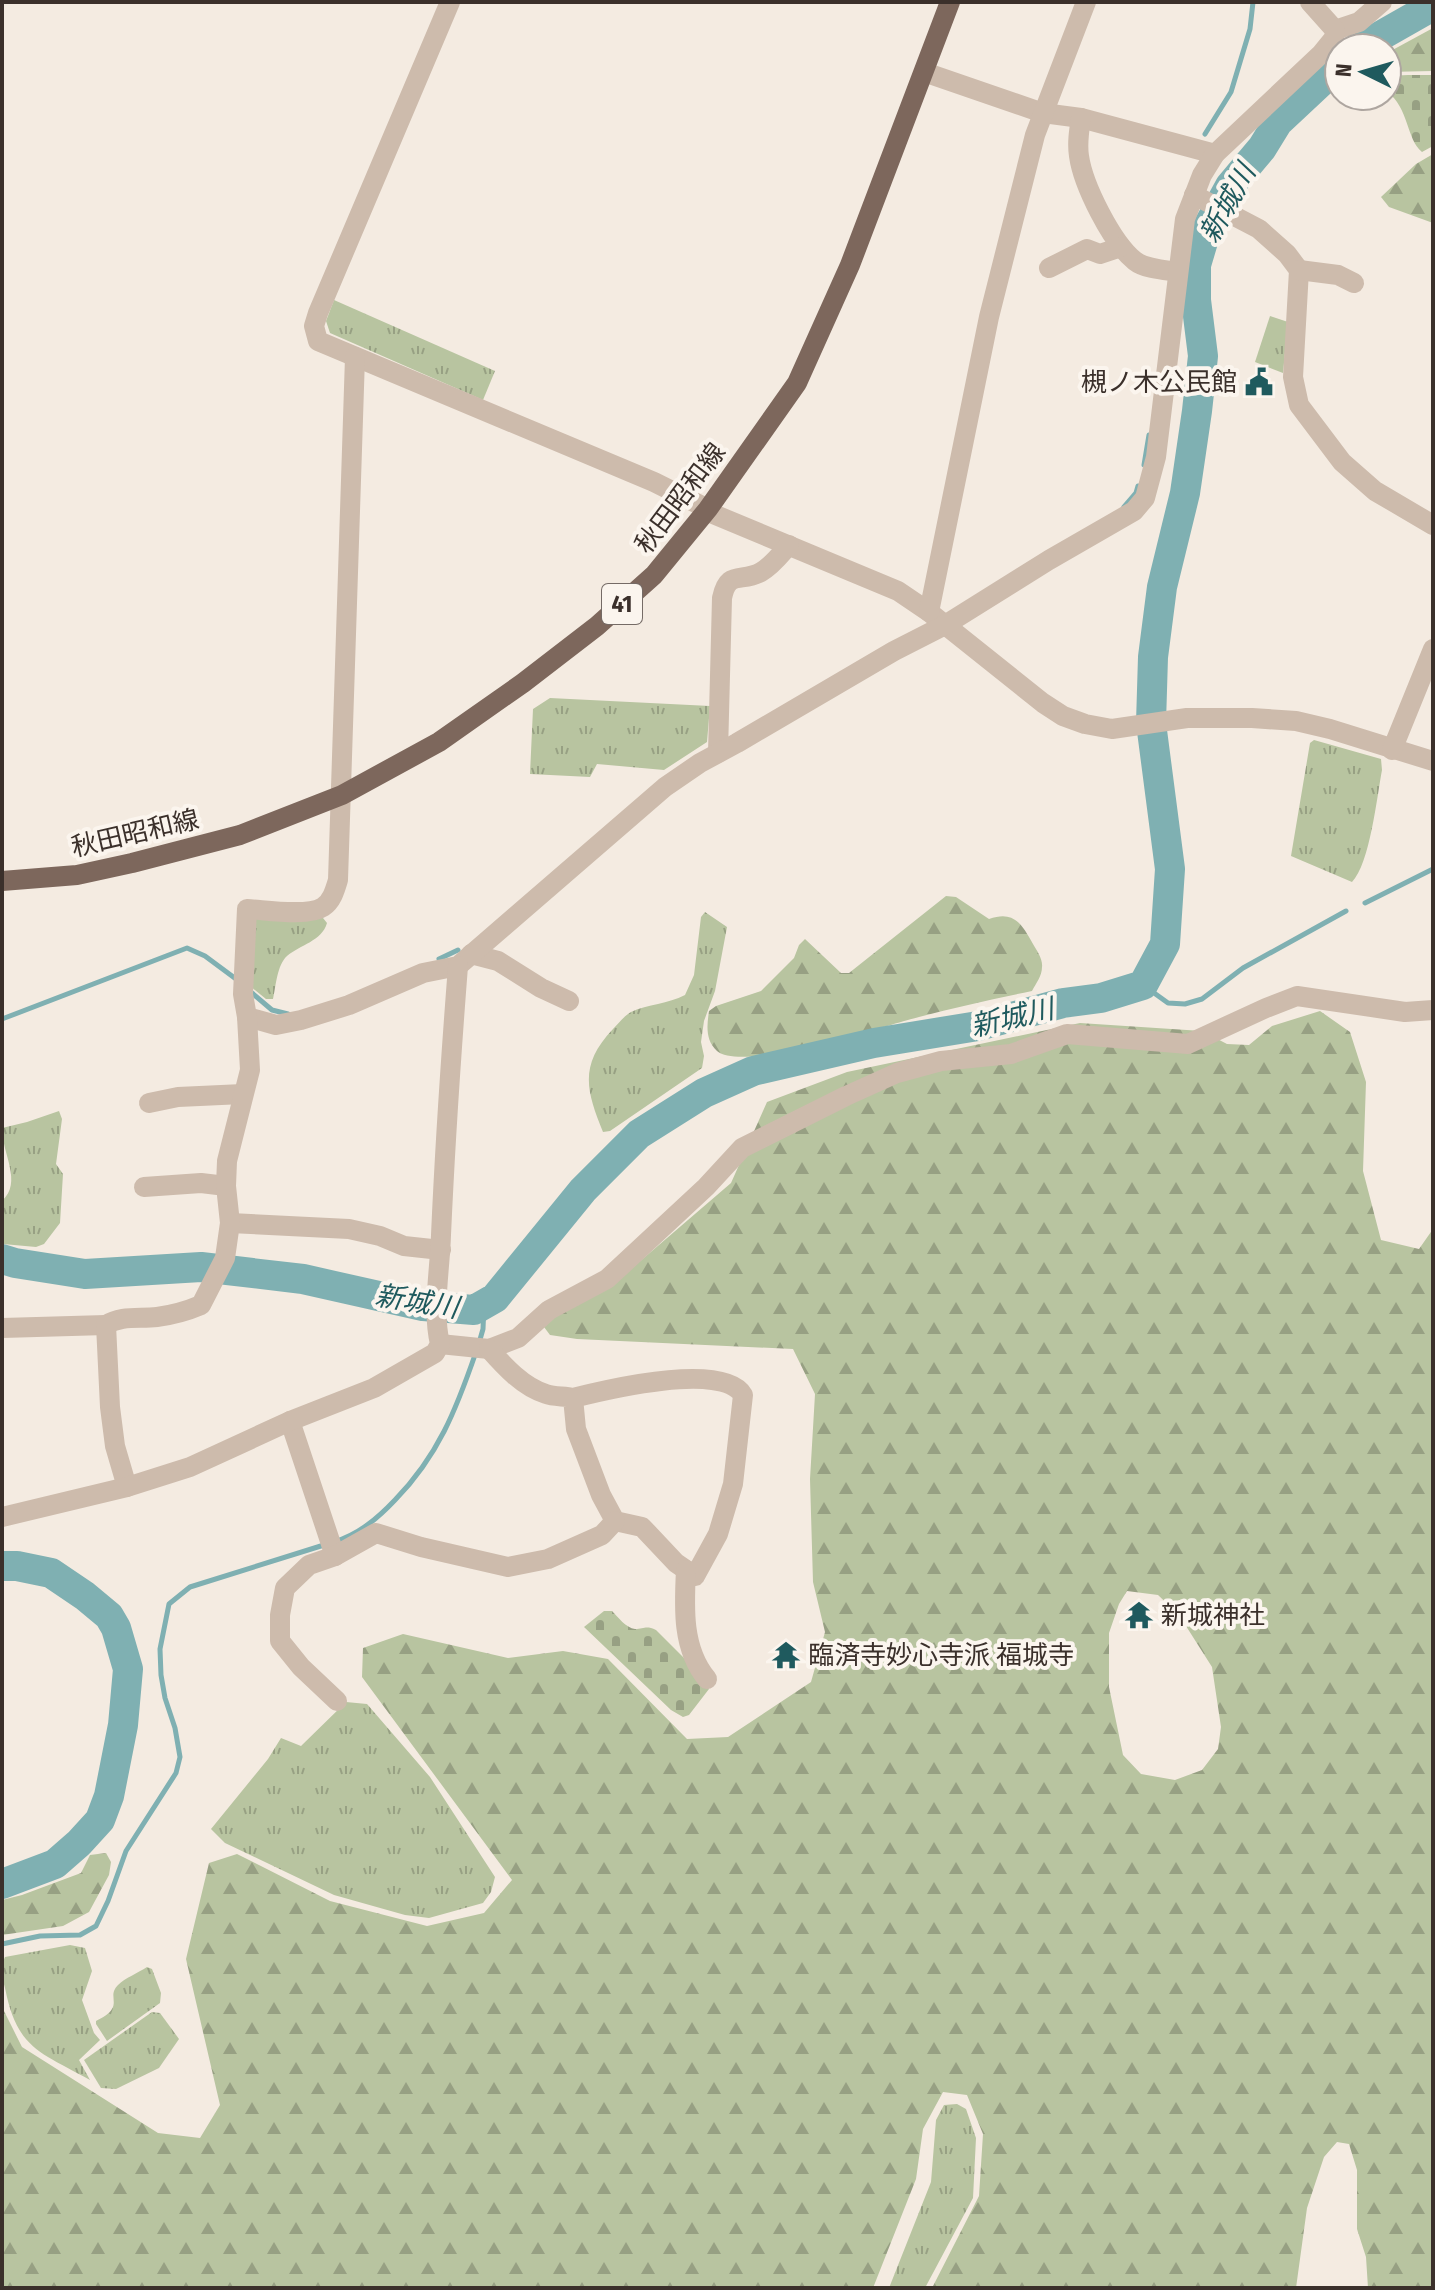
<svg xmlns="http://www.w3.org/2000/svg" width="1435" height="2290" viewBox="0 0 1435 2290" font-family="'Fira Sans Condensed','Noto Sans JP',sans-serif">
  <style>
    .grass { fill: url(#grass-tufts) }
    .forest { fill: url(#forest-firs); fill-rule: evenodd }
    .cemetery { fill: url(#cemetery-stones) }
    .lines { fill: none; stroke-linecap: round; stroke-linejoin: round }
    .stream { stroke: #7fb0b2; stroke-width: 5 }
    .river { stroke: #7fb0b2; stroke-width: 30 }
    .minor { stroke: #cdbbac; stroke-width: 20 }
    .major { stroke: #7d675c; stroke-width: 20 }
    .labels { text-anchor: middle; stroke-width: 8; stroke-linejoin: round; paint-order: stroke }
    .shield { fill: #fbf5ee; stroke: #756b66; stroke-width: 2 }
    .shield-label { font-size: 24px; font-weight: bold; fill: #3b302b }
    .poi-label { font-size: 26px; fill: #3b302b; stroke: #fbf5ee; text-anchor: start }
    .street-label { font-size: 26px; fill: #3b302b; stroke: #fbf5ee }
    .water-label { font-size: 28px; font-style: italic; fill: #1f5a5e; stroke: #fbf5ee }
  </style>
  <defs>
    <pattern id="grass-tufts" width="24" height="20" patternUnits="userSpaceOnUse" patternTransform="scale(2)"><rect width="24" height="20" fill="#b8c4a0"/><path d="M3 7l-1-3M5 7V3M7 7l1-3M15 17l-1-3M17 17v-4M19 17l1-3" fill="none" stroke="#97a083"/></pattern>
    <pattern id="forest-firs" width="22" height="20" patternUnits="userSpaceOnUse" patternTransform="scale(2)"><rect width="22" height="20" fill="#b8c4a0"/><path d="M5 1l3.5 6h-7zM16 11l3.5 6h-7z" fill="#97a083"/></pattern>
    <pattern id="cemetery-stones" width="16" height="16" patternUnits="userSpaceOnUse" patternTransform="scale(2)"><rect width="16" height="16" fill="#b8c4a0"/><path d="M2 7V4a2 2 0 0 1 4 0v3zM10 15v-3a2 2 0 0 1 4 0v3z" fill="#97a083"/></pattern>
  </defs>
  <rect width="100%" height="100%" fill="#f4ebe1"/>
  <!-- grass -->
  <g class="grass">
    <polygon points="334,300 495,371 483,400 330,333 326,321"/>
    <polygon points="1270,316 1288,322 1283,373 1255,362"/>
    <polygon points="550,698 710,706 707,742 664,770 597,764 590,777 530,774 533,709"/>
    <path d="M1314,740L1381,759L1382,770C1377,796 1370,864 1352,882L1291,856L1310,743Z"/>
    <path d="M705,912L727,927L715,991L704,1021L701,1042L704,1056L702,1068L610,1131L603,1132C586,1090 579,1065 613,1029C618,1024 624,1016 631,1012C648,1004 668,1004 685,995L694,975L701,917Z"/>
    <path d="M253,918H323L327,923C322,941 300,945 287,956C277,965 276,986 273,999H266L250,986Z"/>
    <path d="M59,1111L62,1119L56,1164L63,1174L60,1223L44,1244L36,1247L3,1244L2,1201C23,1182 2,1154 2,1128L27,1122Z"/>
    <polygon points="346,1702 367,1704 430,1777 495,1877 491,1892 483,1903 429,1918 405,1915 334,1895 225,1843 211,1829 268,1759 281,1738 301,1746"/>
    <path d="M70,1945L85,1948L92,1971L82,2000L94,2033L100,2040L79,2060L90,2080C40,2052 17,2049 5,1988C2,1977 0,1967 5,1957Z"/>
    <path d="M147,1967L152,1969L161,1993L160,2003L107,2041L96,2024V2021C127,2006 105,1998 118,1985C125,1978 138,1973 147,1967Z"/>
    <polygon points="152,2012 160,2013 179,2039 159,2068 116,2089 101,2088 84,2060"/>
    <polygon points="957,2104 966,2109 976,2138 973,2198 925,2288 889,2288 931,2182 936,2120 944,2105"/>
  </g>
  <!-- forest -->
  <g class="forest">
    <polygon points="1433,28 1433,71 1387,72 1387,53"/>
    <polygon points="1433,154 1433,223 1389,207 1381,197 1416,164"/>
    <path d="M946,896L956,897L989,919C1014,910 1022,924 1033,944C1037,951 1043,959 1042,967C1042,976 1036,983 1032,991C994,999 956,1007 919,1017C883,1026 744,1073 717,1051C705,1040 707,1025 709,1011L716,1006L761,991L794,958L799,945L805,939L841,973H849Z"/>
    <path d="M1320,1011L1350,1032L1366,1082L1363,1171L1381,1240L1419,1249L1433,1229V2288H1368L1366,2257L1357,2229V2170L1349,2144L1337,2142L1324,2157L1307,2208L1296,2288H932L979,2196L983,2134L967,2095L943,2092L923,2129L916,2179L873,2288H2V2002L4,2011L22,2047L158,2133L200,2138L220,2105L186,1959L209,1863L237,1854L330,1901L427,1926L484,1913L512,1880L362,1677L363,1648L403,1634L508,1658L563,1651L608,1659L687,1739L728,1737L811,1682L825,1632L813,1582L810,1479L815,1394L793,1349L577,1339L550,1335L544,1327L554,1315L617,1281L731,1183L767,1102L847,1072L1080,1023L1202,1031L1227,1044L1249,1045L1272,1026ZM1127,1591L1158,1595L1179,1615L1212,1667L1221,1727L1218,1749L1202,1770L1175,1780L1141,1774L1123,1755L1109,1687V1633L1119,1604Z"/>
    <polygon points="106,1853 111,1862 109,1875 89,1912 63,1926 2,1935 2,1900 22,1895 81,1873 90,1855"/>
  </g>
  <!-- cemetery -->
  <g class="cemetery">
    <path d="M1408,75H1433V146L1422,152C1406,139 1409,107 1387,92V76Z"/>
    <path d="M604,1611H612C618,1617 626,1628 635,1629C644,1629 646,1625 656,1630L704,1678L709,1689L689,1715L683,1717L671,1710L584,1627Z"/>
  </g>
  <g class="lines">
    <!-- stream -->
    <g class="stream">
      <polyline points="1205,134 1231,92 1250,29 1253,2"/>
      <polyline points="1144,465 1149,435"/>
      <polyline points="1124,507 1136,493 1138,486"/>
      <polyline points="1365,903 1433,869"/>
      <polyline points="439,959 458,950"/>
      <polyline points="1143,985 1168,1003 1185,1004 1202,999 1243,968 1346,911"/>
      <polyline points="252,993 272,1010 288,1014"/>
      <polyline points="2,1019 187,948 205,956 236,979"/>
      <polyline points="479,1343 483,1329 484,1305"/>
      <path d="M334,1542C359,1534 377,1519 395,1500C438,1456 456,1410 476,1352"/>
      <polyline points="2,1944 40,1936 80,1935 96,1926 108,1901 126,1851 176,1773 180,1757 175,1728 165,1698 161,1675 160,1649 169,1604 190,1587 324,1545"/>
    </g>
    <!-- river -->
    <g class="river">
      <polyline points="1359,48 1433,6"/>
      <polyline points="2,1259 15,1263 85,1274 201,1267 303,1279 423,1306 474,1310 495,1298 583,1190 639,1134 704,1093 753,1071 874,1043 978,1026 1063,1003 1101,998 1143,985 1165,944 1170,869 1151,723 1153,657 1162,587 1185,493 1197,411 1203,356 1196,300 1196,265 1207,228 1230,186 1262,148 1278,122 1339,65"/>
      <polyline points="2,1566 17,1566 51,1573 85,1596 109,1616 116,1628 128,1669 123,1725 109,1796 100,1820 79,1843 55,1864 2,1884"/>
    </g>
    <!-- minor -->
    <g class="minor">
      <polyline points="450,2 318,313 314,326 318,341 654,482 708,509"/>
      <polyline points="1335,30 1359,22 1382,2"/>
      <polyline points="924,72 1043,113 1081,118 1215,154"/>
      <path d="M1081,118C1079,131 1077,143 1079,156C1083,185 1112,243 1135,261C1145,269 1165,270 1178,272"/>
      <polyline points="1194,195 1259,229 1287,254 1299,270 1293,377 1299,405 1342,462 1375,491 1433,525"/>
      <polyline points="1049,268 1087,249 1100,254 1121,247"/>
      <polyline points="1299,270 1338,275 1354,283"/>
      <polyline points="706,511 898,591 929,612 1043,703 1063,716 1085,724 1112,729 1187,718 1252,718 1296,721 1330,729 1433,761"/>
      <polyline points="929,612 989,317 1035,135 1086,2"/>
      <polyline points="1392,750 1433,649"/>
      <path d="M718,753L722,598C728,569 741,583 761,572C772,566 781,554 789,545"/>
      <polyline points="471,954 498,961 541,988 569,1001"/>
      <polyline points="247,1017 276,1025 301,1020 349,1005 423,973 458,966 665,787 700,763 737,743 894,651 945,625 1049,560 1134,511 1145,498 1156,457 1185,219 1202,175 1215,154 1321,54 1334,38 1335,30 1310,2"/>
      <polyline points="149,1103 178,1097 243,1094"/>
      <polyline points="144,1187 201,1183 226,1186"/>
      <polyline points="230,1223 349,1229 380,1236 404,1246 441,1250"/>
      <polyline points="2,1328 106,1325"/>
      <polyline points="440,1344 489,1349 518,1338 549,1310 607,1279 706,1187 742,1148 846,1096 897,1073 941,1061 1011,1054 1067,1034 1188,1044 1266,1008 1297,996 1405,1012 1433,1010"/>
      <path d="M489,1349C504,1366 523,1387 546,1394C554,1397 564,1396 573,1398L576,1429L601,1495L615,1521L642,1527L676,1563L695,1576L718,1534L733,1484L743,1395C723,1361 605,1390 573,1398"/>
      <polyline points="290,1421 335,1556"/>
      <path d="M127,1487L115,1446L110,1407L106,1325C121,1315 139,1319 157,1317C172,1315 187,1311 201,1305L225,1258L230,1223L226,1186L227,1161L250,1070L247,1017L243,994L247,909C266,910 308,917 323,907C332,901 335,890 338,880L355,357"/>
      <path d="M2,1517L127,1487L190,1467L290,1421L374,1388L435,1353L440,1344C432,1310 440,1270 441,1235C445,1145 451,1056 458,966"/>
      <path d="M686,1570C684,1608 682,1649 707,1679"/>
      <polyline points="337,1701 301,1667 280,1641 280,1615 285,1588 309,1565 335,1556 376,1533 421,1547 508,1567 548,1559 602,1535 615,1521"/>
    </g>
    <!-- major -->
    <polyline class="major" points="2,881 77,875 132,863 240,835 342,795 439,742 523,683 597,626 654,575 708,509 797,383 850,265 950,2"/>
  </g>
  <!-- icons -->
  <defs>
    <symbol id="civic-bare" viewBox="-9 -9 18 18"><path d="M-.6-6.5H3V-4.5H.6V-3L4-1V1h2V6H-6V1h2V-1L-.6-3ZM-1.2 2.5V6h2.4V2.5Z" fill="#1f5a5e" stroke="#fbf5ee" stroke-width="2.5" paint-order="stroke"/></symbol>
    <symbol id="temple-bare" viewBox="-9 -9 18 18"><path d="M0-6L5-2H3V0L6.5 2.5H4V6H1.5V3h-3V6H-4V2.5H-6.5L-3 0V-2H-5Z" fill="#1f5a5e" stroke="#fbf5ee" stroke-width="2.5" paint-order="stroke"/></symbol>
  </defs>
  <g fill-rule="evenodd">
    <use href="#civic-bare" x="1239" y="362" width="40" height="40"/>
    <use href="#temple-bare" x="1119" y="1595" width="40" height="40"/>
    <use href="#temple-bare" x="766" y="1635" width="40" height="40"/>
  </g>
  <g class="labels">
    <!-- shield labels -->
    <rect class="shield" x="602" y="584" width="40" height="40" rx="6"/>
    <g class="shield-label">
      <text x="622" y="612">41</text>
    </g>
    <!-- poi labels -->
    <g class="poi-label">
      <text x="1237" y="391" text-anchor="end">槻ノ木公民館</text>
      <text x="1161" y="1624">新城神社</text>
      <text x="808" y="1664">臨済寺妙心寺派 福城寺</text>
    </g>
    <!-- street labels -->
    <g class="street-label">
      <text transform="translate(680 498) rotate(-53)" y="9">秋田昭和線</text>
      <text transform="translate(135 833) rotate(-13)" y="9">秋田昭和線</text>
    </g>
    <!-- water labels -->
    <g class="water-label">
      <text transform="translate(1227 203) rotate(-61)" y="10">新城川</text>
      <text transform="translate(1012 1017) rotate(-13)" y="10">新城川</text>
      <text transform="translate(417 1301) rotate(9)" y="10">新城川</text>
    </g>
  </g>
  <!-- border -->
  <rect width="1435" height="2290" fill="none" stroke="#3b302b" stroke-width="8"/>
  <!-- north arrow -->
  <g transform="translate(1363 72) rotate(275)"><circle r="38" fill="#fbf5ee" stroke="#aea6a0" stroke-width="2"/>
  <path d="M0-6L14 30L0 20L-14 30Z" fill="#1f5a5e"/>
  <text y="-12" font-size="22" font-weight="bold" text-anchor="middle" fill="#3b302b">N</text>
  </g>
</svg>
